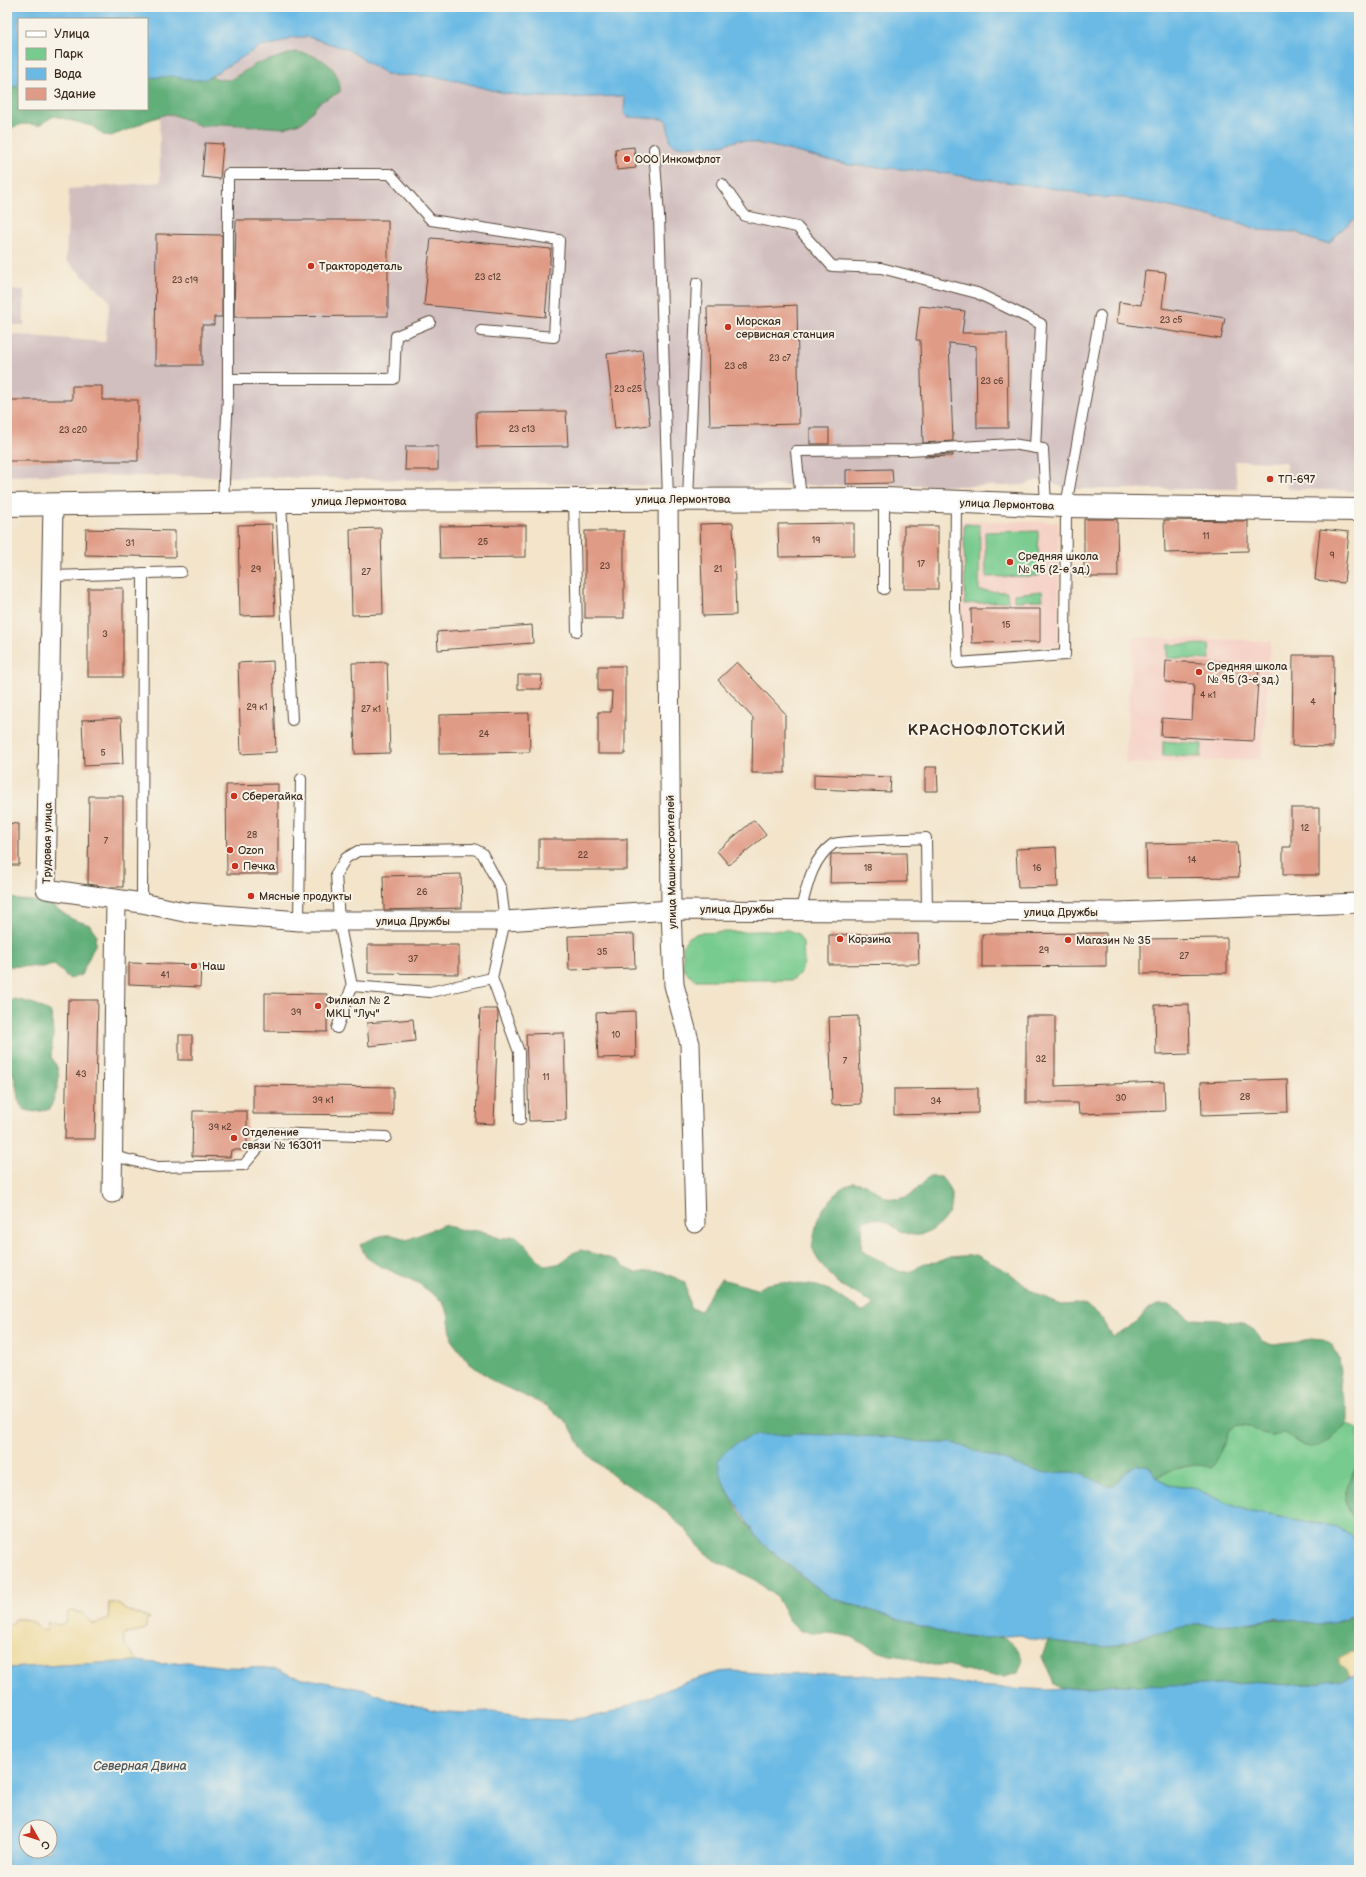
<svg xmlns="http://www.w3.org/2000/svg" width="1366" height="1877" viewBox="0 0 1366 1877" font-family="'Balsamiq Sans',sans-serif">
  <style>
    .built { fill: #f6d1c6 }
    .industrial { fill: #d1bfbf }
    .green { fill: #77cb8e; stroke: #597a56 }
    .forest { fill: #61af79; stroke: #4e6c4c }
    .sand { fill: #eeda9e; stroke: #94825e }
    .water { fill: #6bbae5; stroke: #537282; fill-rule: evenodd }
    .building { fill: #e09b86 }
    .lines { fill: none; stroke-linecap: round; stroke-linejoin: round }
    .lane-casing { stroke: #574638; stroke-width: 12 }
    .street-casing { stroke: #574638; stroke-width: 21 }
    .secondary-casing { stroke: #574638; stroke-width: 24 }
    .lane { stroke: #fff; stroke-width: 10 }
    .street { stroke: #fff; stroke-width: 19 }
    .secondary { stroke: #fff; stroke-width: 22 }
    .poi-dot { fill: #c8321e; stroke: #f7f3e8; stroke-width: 1.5 }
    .labels { text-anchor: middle; stroke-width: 4; stroke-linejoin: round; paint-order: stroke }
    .number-label { font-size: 9px; fill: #644638 }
    .poi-label { font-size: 11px; fill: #3b2a1e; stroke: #f7f3e8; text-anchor: start }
    .street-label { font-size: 11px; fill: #3b2a1e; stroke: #f7f3e8 }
    .water-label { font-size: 12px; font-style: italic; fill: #49555a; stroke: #f7f3e8 }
    .district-label { font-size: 15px; font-weight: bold; letter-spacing: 1px; fill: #3b2a1e; stroke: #f7f3e8 }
  </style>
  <rect width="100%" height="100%" fill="#f7f3e8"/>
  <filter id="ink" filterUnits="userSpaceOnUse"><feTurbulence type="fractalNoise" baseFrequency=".025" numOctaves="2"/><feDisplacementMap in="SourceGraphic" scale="8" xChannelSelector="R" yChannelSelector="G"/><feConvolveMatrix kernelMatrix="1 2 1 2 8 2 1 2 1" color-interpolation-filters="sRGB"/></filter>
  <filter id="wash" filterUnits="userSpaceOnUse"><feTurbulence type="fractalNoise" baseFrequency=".012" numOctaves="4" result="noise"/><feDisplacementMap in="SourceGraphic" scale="16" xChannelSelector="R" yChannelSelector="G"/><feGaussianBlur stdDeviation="0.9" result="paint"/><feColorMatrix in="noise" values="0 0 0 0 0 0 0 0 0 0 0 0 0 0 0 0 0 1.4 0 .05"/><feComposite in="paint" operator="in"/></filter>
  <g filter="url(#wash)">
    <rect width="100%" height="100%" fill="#f3e4ca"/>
    <!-- built -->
    <g class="built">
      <polygon points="961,521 1058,522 1059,646 962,645"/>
      <polygon points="1133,637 1271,641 1261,759 1125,764"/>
    </g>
    <!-- industrial -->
    <g class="industrial">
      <polygon points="294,37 308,37 347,49 386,74 393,76 415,77 421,76 451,79 504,93 524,96 558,98 623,96 625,97 624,113 627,117 664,119 667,122 668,138 683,147 717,146 739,140 771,146 849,165 926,171 1071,191 1090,197 1125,198 1241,223 1259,230 1297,232 1310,239 1323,243 1330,243 1339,232 1359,215 1359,491 1287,489 1286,462 1235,461 1237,489 1078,489 1063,487 1038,480 1023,485 1008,486 767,485 676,488 667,486 330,478 50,475 7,476 7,334 105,342 110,301 66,260 69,189 160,182 159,76 217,73 261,46 275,44"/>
      <rect x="7" y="290" width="17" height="35"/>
    </g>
    <!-- green -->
    <g class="green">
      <polygon points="964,524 980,525 979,591 1007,592 1008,601 965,604"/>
      <polygon points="1038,531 1039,576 986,577 985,532"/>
      <polygon points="1042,591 1043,600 1014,601 1014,594"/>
      <polygon points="1209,644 1210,660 1167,658 1167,645"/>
      <polygon points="1163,741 1202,744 1201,757 1163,756"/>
      <polygon points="789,930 798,934 803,943 804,963 800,974 792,980 696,980 688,975 683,966 683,945 688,937 698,933"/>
      <path d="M1237,1424L1250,1426L1260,1433L1272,1435L1284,1433L1305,1446L1329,1441L1337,1431L1347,1424L1359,1428C1359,1432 1358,1436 1358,1440C1357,1446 1360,1452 1359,1459C1353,1486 1333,1501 1359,1524V1542L1338,1527L1251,1512L1226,1503L1192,1487H1179L1168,1484L1157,1477L1175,1469L1200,1464L1224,1445L1228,1432Z"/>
    </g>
    <!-- forest -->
    <g class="forest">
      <path d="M295,52C318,54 341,66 340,92L320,102L303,122L284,128L224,124L201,126L174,115L167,114L146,121L132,128L111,136L103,135L92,126L54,116L39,125L23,124L7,129V89L19,85V109H147V78C155,77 165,75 173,76C187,78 198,83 211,76L218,79L230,80L256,64Z"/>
      <polygon points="7,896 19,900 47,902 72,919 90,925 96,934 95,945 81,975 70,979 53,964 42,967 7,966"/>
      <path d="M14,999L35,1004L51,1013L53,1034L51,1057C65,1074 57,1090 50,1109C4,1122 26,1085 7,1064V1003Z"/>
      <path d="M929,1177H941C946,1183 951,1189 952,1198C953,1216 931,1237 914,1235C899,1234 892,1222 878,1219C873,1218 867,1221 863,1221L861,1250L900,1272L913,1271L924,1263L937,1262L950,1257L976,1255L1010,1273L1029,1289L1051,1301L1062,1305L1076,1304L1088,1306L1098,1314L1113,1337L1138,1321L1146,1311L1157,1305H1169L1191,1319L1217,1320L1242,1323L1254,1330L1262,1341L1273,1345L1298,1342L1310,1338L1323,1339L1333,1346L1339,1358L1341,1372L1339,1386L1347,1411V1424C1336,1432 1322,1452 1305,1446C1302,1445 1289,1435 1284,1433L1272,1435L1260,1433L1250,1426L1237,1424L1228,1432L1224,1445L1212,1468C1191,1461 1177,1468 1157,1477L1149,1466L1127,1471L1114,1485L1107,1486L1071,1472L1047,1473L1022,1468L1010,1462L952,1443H926L838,1436L798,1434L773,1436L725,1486C733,1502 742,1519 754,1533C770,1554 810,1583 832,1598L942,1633L971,1637H1000L1008,1640L1017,1648L1023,1660L1018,1673L1004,1677L989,1676L947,1665H933L905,1657L890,1655L877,1651L852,1637L837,1634L800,1631L790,1621L776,1597L754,1579L714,1560L703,1551L685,1529L653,1500L616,1478L594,1460L583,1450L569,1425L547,1406L494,1382L469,1363L452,1341L448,1313L442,1301L418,1283L378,1265L366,1257L360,1245C379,1235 387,1231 407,1240L443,1225L467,1231L479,1230L502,1239L516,1236C527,1245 534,1257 546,1266L562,1263L570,1254L581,1250L616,1260L626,1268L637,1273L650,1271L662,1272L685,1282L690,1308L701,1311C709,1299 710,1290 721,1279L757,1289L767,1284L781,1282L817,1286L829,1290L864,1312L874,1304L837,1283L818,1260L812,1247L817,1221L823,1209L840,1189L853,1182L865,1184L886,1198L899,1199L911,1195Z"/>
      <path d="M1359,1458V1524C1334,1502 1351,1484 1359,1458Z"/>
      <path d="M1359,1611V1652H1351L1342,1665L1346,1668L1349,1677L1313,1684L1288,1685L1250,1682L1188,1686L1112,1685L1062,1689L1054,1684L1042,1657L1048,1640C1073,1644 1095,1648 1120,1644C1140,1641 1159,1631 1178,1627C1199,1623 1219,1625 1239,1624C1252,1624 1265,1619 1278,1619C1305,1618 1336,1633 1359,1611Z"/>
    </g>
    <!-- sand -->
    <g class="sand">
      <path d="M109,1603C118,1601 123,1609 131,1612C137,1615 144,1615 150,1618L146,1620V1628L138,1632L125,1634L123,1638L126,1646L138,1661L7,1668V1623L11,1624L14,1622L15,1619C20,1619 28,1619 32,1621C39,1625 37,1632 47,1630L48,1622L59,1625L66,1622L67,1613L70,1611L82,1613L94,1624C111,1619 108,1620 109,1603Z"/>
      <polygon points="1351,1652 1359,1652 1359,1674 1349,1677 1346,1668 1338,1663 1338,1658"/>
    </g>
    <!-- water -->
    <g class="water">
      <path d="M7,7H1359V215L1339,232L1330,243H1323L1310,239L1297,232L1259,230L1241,223L1152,203L1131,200L1125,198L1090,197L1071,191L926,171L849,165L771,146L739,140L722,145L697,146L683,147L673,145L670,142L667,122L664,119L627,117L624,113L625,97L623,96C583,97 542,100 504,93C485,89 466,82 447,79C439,78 431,76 423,76C410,75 399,77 386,74L347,49L308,37H294L275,44L261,46L206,79L192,80L172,76L147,78V19H19V85L7,89Z"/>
      <path d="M798,1434L891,1437L926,1443H952L1010,1462L1022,1468L1047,1473L1071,1472L1084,1475L1107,1486L1115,1485L1127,1471L1137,1464L1149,1466L1157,1477L1168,1484L1179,1487H1192L1226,1503L1251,1512L1338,1527L1359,1542V1611L1345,1619L1333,1623L1320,1624L1277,1618L1239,1624L1194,1625L1178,1628L1106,1647L1034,1639L1020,1635L985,1638L942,1633L832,1598L819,1589L763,1544L754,1533L725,1486L720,1473L718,1460C727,1448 744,1437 760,1435C772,1434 785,1436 798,1434Z"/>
      <path d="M138,1661L162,1664L187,1662L226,1667L267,1668L281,1671L293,1676L366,1690L389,1699L438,1711L463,1713L492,1712L540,1719L567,1720L605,1715L686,1682L719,1672L732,1671L785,1675L834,1673L947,1681L973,1686L1049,1690L1112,1685L1188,1686L1250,1682L1288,1685L1313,1684L1359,1674V1870H7V1668ZM26,1827H50V1851H26Z"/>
    </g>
    <g id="blocks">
      <!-- building -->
      <g class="building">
        <polygon points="205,143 223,144 220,179 202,177"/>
        <polygon points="634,147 636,168 617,170 615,149"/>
        <polygon points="236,220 388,220 388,316 234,317"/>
        <polygon points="156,234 222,235 222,317 214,317 214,325 202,325 202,365 155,365"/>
        <polygon points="431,238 551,249 545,317 424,305"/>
        <polygon points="1145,271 1166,273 1162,308 1225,318 1221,339 1117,323 1119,302 1141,305"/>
        <polygon points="797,305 799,424 710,426 707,307 761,307"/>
        <polygon points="920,306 965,311 962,333 1007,333 1008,428 977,428 976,346 949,343 953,441 923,443 920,340 916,340"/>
        <polygon points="642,350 650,425 615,429 607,354"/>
        <polygon points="72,386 102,386 102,400 138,400 138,461 7,461 7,400 72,400"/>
        <polygon points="566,411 568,446 477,447 476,412"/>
        <rect x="810" y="428" width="19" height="16"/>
        <polygon points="406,446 438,446 438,470 405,470"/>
        <polygon points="953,454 953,456 924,457 924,456"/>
        <polygon points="892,469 893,483 846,484 846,470"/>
        <polygon points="1084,519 1117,519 1118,577 1084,577"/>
        <polygon points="1164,520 1248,521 1248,551 1165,553"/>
        <polygon points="733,523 736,615 703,616 700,524"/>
        <polygon points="854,523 854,556 779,557 778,524"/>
        <polygon points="272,524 275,615 240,616 238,525"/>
        <polygon points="526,525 526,557 440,558 439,526"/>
        <rect x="904" y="526" width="34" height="63"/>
        <polygon points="381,528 383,614 352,615 350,529"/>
        <polygon points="86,529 175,531 175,557 85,555"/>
        <polygon points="1320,529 1349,532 1344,583 1315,580"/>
        <rect x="585" y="531" width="39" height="87"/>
        <rect x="88" y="588" width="35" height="89"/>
        <polygon points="971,609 1040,609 1040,642 972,643"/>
        <polygon points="532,625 533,643 438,650 437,632"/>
        <polygon points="1293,655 1334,655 1333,747 1292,746"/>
        <polygon points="273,661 276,752 241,754 238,663"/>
        <polygon points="1166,661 1259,666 1254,741 1161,736 1162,718 1192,720 1194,684 1165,682"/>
        <polygon points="387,662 390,753 355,754 352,663"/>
        <polygon points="737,662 785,713 785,773 752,773 753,718 718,680"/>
        <polygon points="598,666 625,666 625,754 598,754 598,712 611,712 612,691 598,691"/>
        <polygon points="518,675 542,675 541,689 518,689"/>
        <polygon points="529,713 530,752 439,754 439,715"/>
        <polygon points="121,718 123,764 84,766 82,720"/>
        <polygon points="925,767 937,767 938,791 925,791"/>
        <polygon points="814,774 891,777 890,792 814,789"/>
        <polygon points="278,784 278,874 227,874 226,785"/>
        <polygon points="89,796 123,796 123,887 108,887 88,884"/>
        <polygon points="1291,808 1319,808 1319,875 1283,875 1283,847 1291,847"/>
        <polygon points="754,820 766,835 729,865 717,851"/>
        <polygon points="7,823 19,824 19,865 7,865"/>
        <rect x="539" y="839" width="88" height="31"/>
        <polygon points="1237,842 1239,877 1147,878 1146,844"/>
        <polygon points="1056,847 1058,887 1018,888 1016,849"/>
        <polygon points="906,853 907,882 830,883 831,854"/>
        <polygon points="461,874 462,908 384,910 383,876"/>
        <polygon points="1106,933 1106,966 982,967 982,934"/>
        <polygon points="634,934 635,968 569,970 568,936"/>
        <polygon points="895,934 918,934 919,964 829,965 829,935"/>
        <polygon points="1227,938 1227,973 1141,974 1141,939"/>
        <polygon points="368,945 459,945 459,974 368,973"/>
        <polygon points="129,963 201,965 200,987 129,984"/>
        <polygon points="265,993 327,994 327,1032 265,1031"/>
        <polygon points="68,1000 98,1000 95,1139 65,1139"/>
        <polygon points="1189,1004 1190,1054 1156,1055 1155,1005"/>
        <polygon points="480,1009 497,1009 498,1013 494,1124 476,1123"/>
        <polygon points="635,1011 636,1057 598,1058 596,1013"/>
        <polygon points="858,1016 861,1104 832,1105 829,1017"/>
        <polygon points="1026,1016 1055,1016 1055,1086 1164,1082 1165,1111 1079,1114 1078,1103 1026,1103"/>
        <polygon points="413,1019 415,1041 369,1046 367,1023"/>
        <polygon points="564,1033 566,1120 529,1121 526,1034"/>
        <rect x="179" y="1035" width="13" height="25"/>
        <polygon points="1287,1079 1288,1112 1202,1115 1201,1082"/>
        <polygon points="253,1085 393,1087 393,1115 253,1114"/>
        <polygon points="978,1088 978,1113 894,1115 894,1089"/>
        <polygon points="193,1111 247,1111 247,1150 231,1150 230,1157 192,1156"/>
      </g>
    </g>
  </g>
  <g filter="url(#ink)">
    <use href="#blocks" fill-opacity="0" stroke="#574638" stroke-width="1"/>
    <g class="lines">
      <defs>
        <g id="lane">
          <polyline points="654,149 659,216 668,499"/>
          <polyline points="722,184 745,216 797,227 832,266 881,268 977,293 1041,324 1035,448"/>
          <polyline points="228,379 394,379 396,336 430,322"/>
          <polyline points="688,499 697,283"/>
          <polyline points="801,499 796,451 909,450 1012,444 1043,449 1046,505"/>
          <polyline points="574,500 577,631"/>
          <polyline points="281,501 292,720"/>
          <polyline points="223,502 228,394 228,174 390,174 431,220 559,240 554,337 481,331"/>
          <polyline points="956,502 955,608 958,663 1065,655 1066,506 1100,316"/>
          <polyline points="52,576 181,572"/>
          <polyline points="884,589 884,499"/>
          <polyline points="142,903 143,573"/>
          <path d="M801,909C807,886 812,859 833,844C838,841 913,839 926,838L927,912"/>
          <polyline points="299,921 301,779"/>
          <polyline points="492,978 430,992 352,986 339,921 336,874 346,858 358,851 474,849 482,853 501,889 505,921 492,978 519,1052 520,1120"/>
          <polyline points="337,1028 352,986"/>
          <polyline points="113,1156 158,1167 244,1165 271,1133 386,1137"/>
        </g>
        <g id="street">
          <polyline points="668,499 671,910 674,985 690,1044 695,1223"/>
          <polyline points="53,504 46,889 142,903 184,912 299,921 505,921 671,910 1119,912 1359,903"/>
          <polyline points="112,1193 116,900"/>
        </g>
        <polyline id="secondary" points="7,505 281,501 884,499 1066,506 1359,510"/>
      </defs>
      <!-- lane casing -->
      <use href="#lane" class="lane-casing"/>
      <!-- street casing -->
      <use href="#street" class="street-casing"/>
      <!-- secondary casing -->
      <use href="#secondary" class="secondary-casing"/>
      <!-- lane -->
      <use href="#lane" class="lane"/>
      <!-- street -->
      <use href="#street" class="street"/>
      <!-- secondary -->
      <use href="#secondary" class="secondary"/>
    </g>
  </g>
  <!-- markers -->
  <g class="poi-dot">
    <circle cx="627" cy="159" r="4"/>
    <circle cx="311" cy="266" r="4"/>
    <circle cx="728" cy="327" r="4"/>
    <circle cx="1270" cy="479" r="4"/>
    <circle cx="1010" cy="562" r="4"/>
    <circle cx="1199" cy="672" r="4"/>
    <circle cx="234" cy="796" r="4"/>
    <circle cx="230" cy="850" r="4"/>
    <circle cx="235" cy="866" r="4"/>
    <circle cx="251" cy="896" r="4"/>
    <circle cx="840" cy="939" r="4"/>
    <circle cx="1068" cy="940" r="4"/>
    <circle cx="194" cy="966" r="4"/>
    <circle cx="318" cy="1006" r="4"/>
    <circle cx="234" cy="1138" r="4"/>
  </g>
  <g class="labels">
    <!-- number labels -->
    <g class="number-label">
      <text x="488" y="280">23 с12</text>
      <text x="185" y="283">23 с19</text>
      <text x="1171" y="323">23 с5</text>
      <text x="780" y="361">23 с7</text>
      <text x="736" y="369">23 с8</text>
      <text x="992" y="384">23 с6</text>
      <text x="628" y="392">23 с25</text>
      <text x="522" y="432">23 с13</text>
      <text x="73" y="433">23 с20</text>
      <text x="1206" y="539">11</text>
      <text x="816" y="543">19</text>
      <text x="483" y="545">25</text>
      <text x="130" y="546">31</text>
      <text x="1332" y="558">9</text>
      <text x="921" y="567">17</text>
      <text x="605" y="569">23</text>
      <text x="256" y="572">29</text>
      <text x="718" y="572">21</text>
      <text x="366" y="575">27</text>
      <text x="1006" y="628">15</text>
      <text x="105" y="637">3</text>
      <text x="1208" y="698">4 к1</text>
      <text x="1313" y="705">4</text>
      <text x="257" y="710">29 к1</text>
      <text x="371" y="712">27 к1</text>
      <text x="484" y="737">24</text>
      <text x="103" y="756">5</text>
      <text x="1305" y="831">12</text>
      <text x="252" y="838">28</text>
      <text x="106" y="844">7</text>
      <text x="583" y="858">22</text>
      <text x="1192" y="863">14</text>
      <text x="868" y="871">18</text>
      <text x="1037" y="871">16</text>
      <text x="422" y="895">26</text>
      <text x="1044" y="953">29</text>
      <text x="602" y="955">35</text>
      <text x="1184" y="959">27</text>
      <text x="413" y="962">37</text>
      <text x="165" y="978">41</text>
      <text x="296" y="1015">39</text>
      <text x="616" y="1038">10</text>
      <text x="1041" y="1062">32</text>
      <text x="845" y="1064">7</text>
      <text x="81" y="1077">43</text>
      <text x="546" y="1080">11</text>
      <text x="1245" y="1100">28</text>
      <text x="1121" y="1101">30</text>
      <text x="323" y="1103">39 к1</text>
      <text x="936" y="1104">34</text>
      <text x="220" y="1130">39 к2</text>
    </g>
    <!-- poi labels -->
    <g class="poi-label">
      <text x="635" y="163">ООО Инкомфлот</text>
      <text x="319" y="270">Трактородеталь</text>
      <text x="736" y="325">Морская<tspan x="736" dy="13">сервисная станция</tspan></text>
      <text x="1278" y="483">ТП-697</text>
      <text x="1018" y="560">Средняя школа<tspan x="1018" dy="13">№ 95 (2-е зд.)</tspan></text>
      <text x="1207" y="670">Средняя школа<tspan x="1207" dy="13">№ 95 (3-е зд.)</tspan></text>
      <text x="242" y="800">Сберегайка</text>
      <text x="238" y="854">Ozon</text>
      <text x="243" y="870">Печка</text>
      <text x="259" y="900">Мясные продукты</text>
      <text x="848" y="943">Корзина</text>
      <text x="1076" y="944">Магазин № 35</text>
      <text x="202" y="970">Наш</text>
      <text x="326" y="1004">Филиал № 2<tspan x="326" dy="13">МКЦ "Луч"</tspan></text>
      <text x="242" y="1136">Отделение<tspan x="242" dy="13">связи № 163011</tspan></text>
    </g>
    <!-- street labels -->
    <g class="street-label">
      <text x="683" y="503">улица Лермонтова</text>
      <text x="359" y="505">улица Лермонтова</text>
      <text transform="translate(1007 504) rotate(2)" y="4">улица Лермонтова</text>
      <text transform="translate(47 843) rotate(-89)" y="4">Трудовая улица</text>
      <text transform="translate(671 862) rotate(-91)" y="4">улица Машиностроителей</text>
      <text x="737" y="913">улица Дружбы</text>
      <text x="1061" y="916">улица Дружбы</text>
      <text x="413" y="925">улица Дружбы</text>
    </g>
    <!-- water labels -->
    <g class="water-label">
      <text x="140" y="1770">Северная Двина</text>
    </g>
    <!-- district labels -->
    <g class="district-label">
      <text x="987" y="735">КРАСНОФЛОТСКИЙ</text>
    </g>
  </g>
  <!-- margin -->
  <rect width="1366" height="1877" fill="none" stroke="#f7f3e8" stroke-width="24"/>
  <!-- legend -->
  <rect x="18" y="18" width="130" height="92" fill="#f7f3e8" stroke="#aca397"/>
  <rect x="26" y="31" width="20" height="6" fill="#ffffff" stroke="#aca397"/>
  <text x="54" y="38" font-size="12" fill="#3b2a1e">Улица</text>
  <rect x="26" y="48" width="20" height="12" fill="#77cb8e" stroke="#aca397"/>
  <text x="54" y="58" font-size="12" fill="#3b2a1e">Парк</text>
  <rect x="26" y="68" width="20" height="12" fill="#6bbae5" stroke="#aca397"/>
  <text x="54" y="78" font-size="12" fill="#3b2a1e">Вода</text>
  <rect x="26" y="88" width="20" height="12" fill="#e09b86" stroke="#aca397"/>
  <text x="54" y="98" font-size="12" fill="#3b2a1e">Здание</text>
  <!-- north arrow -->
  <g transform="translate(38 1839) rotate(129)"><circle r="19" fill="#f7f3e8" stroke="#aca397"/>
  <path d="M0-3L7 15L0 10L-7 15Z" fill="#c8321e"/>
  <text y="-6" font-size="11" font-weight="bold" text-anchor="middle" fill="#3b2a1e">С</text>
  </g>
</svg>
